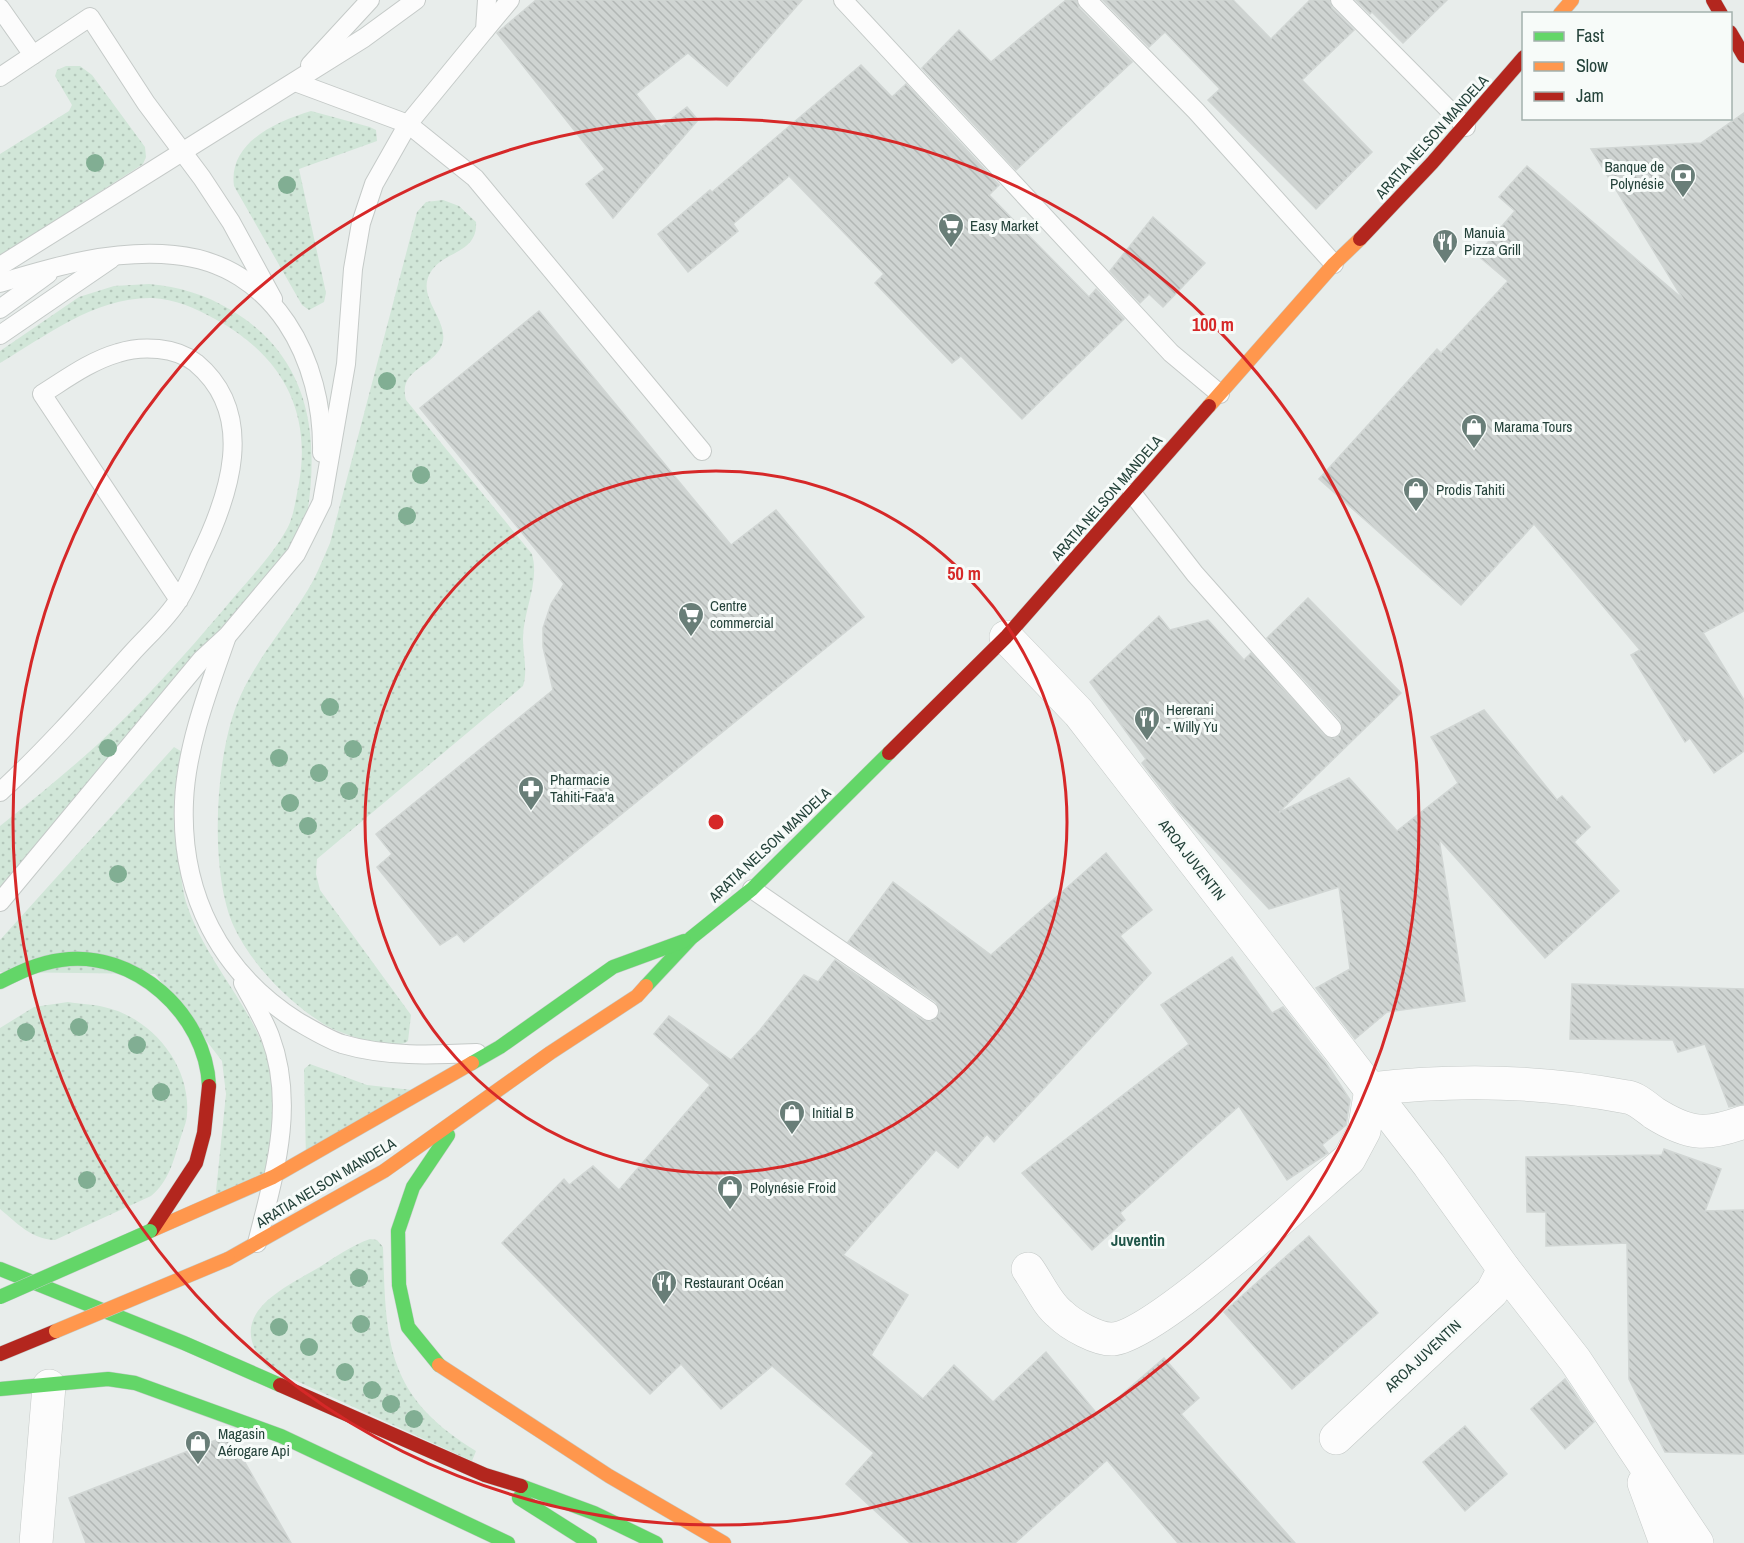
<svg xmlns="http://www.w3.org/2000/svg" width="1744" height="1543" viewBox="0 0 1744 1543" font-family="'Archivo Narrow',sans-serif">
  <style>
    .grass { fill: url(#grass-dots) }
    .building { fill: url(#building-back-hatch); stroke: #d1d6d4; stroke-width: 1.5 }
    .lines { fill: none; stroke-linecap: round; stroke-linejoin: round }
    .lane-casing { stroke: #c5cac8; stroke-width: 20 }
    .street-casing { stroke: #c5cac8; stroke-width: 34 }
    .fast-casing { stroke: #c3cbc8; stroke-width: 15 }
    .slow-casing { stroke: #c3cbc8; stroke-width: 15 }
    .jam-casing { stroke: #c3cbc8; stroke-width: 15 }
    .lane { stroke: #fcfcfc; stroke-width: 18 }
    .street { stroke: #fcfcfc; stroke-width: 33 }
    .fast { stroke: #63d668; stroke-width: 14 }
    .slow { stroke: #ff974d; stroke-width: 14 }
    .jam { stroke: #b3261e; stroke-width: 14 }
    .fast-bridge-casing { stroke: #c3ccc9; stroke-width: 15; stroke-linecap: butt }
    .slow-bridge-casing { stroke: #c3ccc9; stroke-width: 15; stroke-linecap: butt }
    .fast-bridge { stroke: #63d668; stroke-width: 14 }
    .slow-bridge { stroke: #ff974d; stroke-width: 14 }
    .tree { fill: #81ae93 }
    .ring { fill: none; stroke: #d62828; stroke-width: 3 }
    .labels { text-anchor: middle; stroke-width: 6; stroke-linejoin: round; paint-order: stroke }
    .street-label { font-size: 15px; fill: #24423a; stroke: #f7fbf9 }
    .poi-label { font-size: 15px; fill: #24423a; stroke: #f7fbf9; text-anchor: start }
    .neighbourhood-label { font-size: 16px; font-weight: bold; fill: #1f5548; stroke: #f7fbf9 }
    .centre { fill: #d62828; stroke: #f7fbf9; stroke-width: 3 }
    .ring-label { font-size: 18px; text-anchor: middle; font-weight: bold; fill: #d62828; stroke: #f7fbf9; stroke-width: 6; stroke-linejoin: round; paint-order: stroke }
  </style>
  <defs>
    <pattern id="grass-dots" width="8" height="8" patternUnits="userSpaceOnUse" patternTransform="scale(1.5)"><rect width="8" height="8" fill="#d1e6d8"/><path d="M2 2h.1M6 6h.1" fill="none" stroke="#b3c6ba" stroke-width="1.8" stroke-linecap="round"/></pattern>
    <pattern id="building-back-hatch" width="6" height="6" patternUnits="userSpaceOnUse" patternTransform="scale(1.5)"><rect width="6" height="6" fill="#cfd4d2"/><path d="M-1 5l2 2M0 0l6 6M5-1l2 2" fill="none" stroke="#b2b7b5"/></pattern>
  </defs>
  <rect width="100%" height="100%" fill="#e8edeb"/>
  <!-- grass -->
  <g class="grass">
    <polygon points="66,66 80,66 92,75 145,147 146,157 143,164 0,256 0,154 69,111 72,105 55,76 57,70"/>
    <path d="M311,111L370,127L376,130L377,141L299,169L326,293L324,302L309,310L302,305L234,186C228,143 275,122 311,111Z"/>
    <path d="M443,200L459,206L476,222C478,252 446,251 432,270C414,295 447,317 443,341C437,368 397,367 406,400L532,554C540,583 523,610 523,639C523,656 528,670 523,686L317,859L316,874L320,890L411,1015L408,1041C394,1053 337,1033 322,1023C288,1001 252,965 234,927C209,872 215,759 237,704C253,664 281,632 304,596C315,580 322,561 330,543L417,212L426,202Z"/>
    <path d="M149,284C180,287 204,294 231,310C315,360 321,445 304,533L0,888V826C33,800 66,773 97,745C142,703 184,656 224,609C245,583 272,557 288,527C294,515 296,497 299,483C312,409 280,354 215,319C195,308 175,299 152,298C95,297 46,336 0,363V351L79,297L114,286Z"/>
    <path d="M174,747L189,756C184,803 173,855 186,902C207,970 272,1023 275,1096C277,1126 266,1161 261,1190L215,1201L226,1094L222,1061L155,974L0,972V940Z"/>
    <path d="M68,1002C80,1004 93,1004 104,1007C151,1017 191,1065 187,1114C187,1122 182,1132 180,1140C173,1162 169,1181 151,1196L55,1240C31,1239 17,1223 0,1209V1028L34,1007Z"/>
    <polygon points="310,1064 367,1085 430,1092 306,1159 304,1069"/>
    <path d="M370,1239L377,1240L383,1247C386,1344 386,1396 476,1451L472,1461L268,1368C222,1317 278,1291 318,1268C334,1258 352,1245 370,1239Z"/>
  </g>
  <!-- building -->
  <g class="building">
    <polygon points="536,0 802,0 727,86 688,53 636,94 661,127 687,107 698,120 613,218 586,184 605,169 497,33"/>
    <polygon points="1066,0 1076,0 1079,8 1132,62 1016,170 922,68 959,30 991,62"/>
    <polygon points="1103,0 1233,0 1271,39 1310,0 1329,0 1332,8 1354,30 1302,80 1372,152 1316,209 1208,100 1220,89 1165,32 1149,47"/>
    <polygon points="1356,0 1447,0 1403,43 1372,12 1370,14"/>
    <polygon points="861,65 892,97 906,84 999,185 989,195 1089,297 1096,289 1124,319 1022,419 961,356 952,363 875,283 884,274 789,176 733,224 738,231 688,272 658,234 710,190 712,192"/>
    <polygon points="1744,113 1744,611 1703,633 1744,700 1744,751 1714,773 1690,738 1685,742 1631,655 1640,650 1534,524 1461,605 1319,479 1437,349 1441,353 1508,281 1477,255 1515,211 1499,197 1527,166 1683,299 1591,149 1701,143"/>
    <polygon points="1153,217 1205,263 1163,307 1149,294 1140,303 1110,271"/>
    <polygon points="539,311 731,545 776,510 864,617 464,942 457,934 440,945 377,867 392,854 376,834 553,690 543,647 543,628 551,604 564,584 420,408"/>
    <polygon points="1308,598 1401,693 1278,813 1349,778 1397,831 1458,783 1431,737 1484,710 1557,800 1562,796 1590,827 1574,842 1619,891 1545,958 1439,839 1465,1001 1387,1012 1355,1039 1316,988 1350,969 1339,887 1269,909 1179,812 1142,763 1146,759 1090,682 1159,616 1170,630 1208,620 1244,660 1251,653 1324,735 1335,739 1342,732 1341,721 1267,638"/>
    <polygon points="1106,853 1152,910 1120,936 1151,973 994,1142 987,1134 958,1168 936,1150 843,1255 908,1295 871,1355 923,1399 954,1365 993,1402 1046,1352 1098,1415 1164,1358 1199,1398 1181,1414 1295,1543 1178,1543 1107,1460 1015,1543 910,1543 846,1484 874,1453 772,1366 721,1409 681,1364 650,1394 502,1243 564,1179 569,1185 593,1166 619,1190 710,1085 654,1034 669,1016 731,1060 760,1030 804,975 818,982 835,960 923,1020 933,1021 940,1012 936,1002 848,942 893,882 991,955"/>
    <polygon points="1232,957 1272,1013 1283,1007 1326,1063 1350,1100 1346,1125 1322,1145 1328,1153 1287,1180 1239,1106 1120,1213 1125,1220 1092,1250 1022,1173 1189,1044 1161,1005"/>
    <polygon points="1572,984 1744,989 1744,1104 1729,1107 1705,1044 1678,1052 1673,1040 1570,1039"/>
    <polygon points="1664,1149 1721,1169 1705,1211 1744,1210 1744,1454 1665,1452 1629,1379 1627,1243 1546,1246 1546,1212 1527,1212 1526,1157 1662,1155"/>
    <polygon points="1309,1236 1378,1313 1292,1389 1224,1312"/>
    <polygon points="1565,1379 1594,1422 1565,1449 1531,1409"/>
    <polygon points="1465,1426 1507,1474 1465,1511 1423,1462"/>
    <polygon points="226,1436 231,1438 291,1543 86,1543 69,1498"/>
  </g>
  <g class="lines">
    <defs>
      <g id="lane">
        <polyline points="843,0 1171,353 1220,394"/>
        <polyline points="1087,0 1196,111 1334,264"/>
        <polyline points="1340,0 1466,127"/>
        <polyline points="0,8 33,55"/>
        <polyline points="485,30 510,0"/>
        <polyline points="310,65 370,0"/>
        <polyline points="0,77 90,17 146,103 202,178 231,222 273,299"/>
        <polyline points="295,82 408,124 475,178 702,451"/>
        <polyline points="0,266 364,38 416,0"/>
        <path d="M0,283C56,266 115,249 174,255C275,264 324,361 322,453"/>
        <polyline points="0,309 48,274"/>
        <polyline points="0,335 111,259"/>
        <polyline points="1132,493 1195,574 1332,728"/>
        <path d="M226,639C208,690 186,748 184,802C180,894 220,972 297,1021C311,1029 327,1039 342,1044C386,1057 432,1055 477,1053"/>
        <path d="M0,792C47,749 89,701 131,654C147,636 167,619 179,599C187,587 193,572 199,558C229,497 258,415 196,363C176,347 142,345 118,353C90,361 66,379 42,394L179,600"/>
        <polyline points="752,889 929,1011"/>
        <polyline points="0,902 202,659 228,635 296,554 322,502 346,364 353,269 361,223 374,184 408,124 485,30 487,0"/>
        <path d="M243,983C252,1000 263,1018 270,1036C296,1105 274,1175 257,1243"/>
      </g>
      <g id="street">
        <polyline points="1006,637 1079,713 1429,1165 1504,1269 1575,1360 1697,1543"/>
        <path d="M1028,1269C1038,1283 1047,1304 1060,1314C1071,1325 1098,1340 1113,1339C1157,1335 1308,1194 1349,1159L1364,1131L1371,1089C1455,1079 1543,1081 1627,1097C1636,1098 1646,1107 1654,1113C1689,1135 1706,1136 1744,1122"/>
        <polyline points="1336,1438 1492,1292 1504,1269"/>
        <polyline points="1644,1483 1666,1543"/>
        <polyline points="36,1543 49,1386"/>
      </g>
      <g id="fast">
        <path d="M0,982C20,972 38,963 61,960C134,949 206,1014 209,1086"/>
        <polyline points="646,986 691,938 752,889 889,753"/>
        <polyline points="472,1063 500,1047 613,967 684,941"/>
        <polyline points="0,1269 184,1343 280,1385"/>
        <polyline points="439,1365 408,1327 399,1285 398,1231 413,1187 448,1135"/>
        <polyline points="0,1389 108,1379 135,1383 281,1436 508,1543"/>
        <polyline points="521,1486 594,1513 656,1543"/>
        <polyline points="519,1498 590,1543"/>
      </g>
      <g id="slow">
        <polyline points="1560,14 1572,0"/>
        <polyline points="1209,406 1334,264 1360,239"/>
        <polyline points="150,1231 273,1177 472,1063"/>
        <polyline points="228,1259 384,1171 550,1053 637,996 646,986"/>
        <polyline points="439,1365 609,1476 724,1543"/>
      </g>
      <g id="jam">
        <polyline points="1713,0 1721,14"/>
        <polyline points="1730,32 1744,56"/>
        <polyline points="1360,239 1432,163 1524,57"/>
        <polyline points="889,753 1006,637 1209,406"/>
        <polyline points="152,1230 196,1163 204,1133 209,1086"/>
        <polyline points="0,1354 56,1331"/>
        <polyline points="280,1385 485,1475 521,1486"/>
      </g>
    </defs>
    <!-- lane casing -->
    <use href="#lane" class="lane-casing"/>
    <!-- street casing -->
    <use href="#street" class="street-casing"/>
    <!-- fast casing -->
    <use href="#fast" class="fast-casing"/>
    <!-- slow casing -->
    <use href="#slow" class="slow-casing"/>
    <!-- jam casing -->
    <use href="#jam" class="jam-casing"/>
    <!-- lane -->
    <use href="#lane" class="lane"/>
    <!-- street -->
    <use href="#street" class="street"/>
    <!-- fast -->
    <use href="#fast" class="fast"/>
    <!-- slow -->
    <use href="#slow" class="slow"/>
    <!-- jam -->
    <use href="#jam" class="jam"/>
    <defs>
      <polyline id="fast-bridge" points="0,1297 150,1231"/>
      <polyline id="slow-bridge" points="56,1331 228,1259"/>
    </defs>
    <!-- fast-bridge casing -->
    <use href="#fast-bridge" class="fast-bridge-casing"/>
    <!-- slow-bridge casing -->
    <use href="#slow-bridge" class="slow-bridge-casing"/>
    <!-- fast-bridge -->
    <use href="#fast-bridge" class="fast-bridge"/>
    <!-- slow-bridge -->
    <use href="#slow-bridge" class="slow-bridge"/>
  </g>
  <!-- trees -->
  <g class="tree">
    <circle cx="95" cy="163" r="9"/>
    <circle cx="287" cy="185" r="9"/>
    <circle cx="387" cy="381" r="9"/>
    <circle cx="421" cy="475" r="9"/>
    <circle cx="407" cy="516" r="9"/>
    <circle cx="330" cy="707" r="9"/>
    <circle cx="108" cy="748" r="9"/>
    <circle cx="353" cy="749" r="9"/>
    <circle cx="279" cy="758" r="9"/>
    <circle cx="319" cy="773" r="9"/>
    <circle cx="349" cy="791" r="9"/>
    <circle cx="290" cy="803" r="9"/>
    <circle cx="308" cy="826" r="9"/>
    <circle cx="118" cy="874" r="9"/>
    <circle cx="79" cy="1027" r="9"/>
    <circle cx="26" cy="1032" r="9"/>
    <circle cx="137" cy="1045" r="9"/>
    <circle cx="161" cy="1092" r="9"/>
    <circle cx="87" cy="1180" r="9"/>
    <circle cx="359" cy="1278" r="9"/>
    <circle cx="361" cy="1324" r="9"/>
    <circle cx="279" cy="1327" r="9"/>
    <circle cx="309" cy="1347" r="9"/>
    <circle cx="345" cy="1372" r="9"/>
    <circle cx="372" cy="1390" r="9"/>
    <circle cx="391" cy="1404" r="9"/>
    <circle cx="414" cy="1419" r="9"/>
  </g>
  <!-- distance rings -->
  <g class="ring">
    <circle cx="716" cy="822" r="351"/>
    <circle cx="716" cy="822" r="703"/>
  </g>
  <!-- icons -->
  <defs>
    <symbol id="bank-pin" viewBox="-11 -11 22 30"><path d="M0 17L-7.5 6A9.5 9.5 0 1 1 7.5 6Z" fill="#697e78" stroke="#f7fbf9"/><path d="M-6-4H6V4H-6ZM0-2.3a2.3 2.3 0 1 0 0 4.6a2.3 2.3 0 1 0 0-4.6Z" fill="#fff"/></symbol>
    <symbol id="supermarket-pin" viewBox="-11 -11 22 30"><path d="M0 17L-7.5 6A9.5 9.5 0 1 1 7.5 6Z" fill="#697e78" stroke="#f7fbf9"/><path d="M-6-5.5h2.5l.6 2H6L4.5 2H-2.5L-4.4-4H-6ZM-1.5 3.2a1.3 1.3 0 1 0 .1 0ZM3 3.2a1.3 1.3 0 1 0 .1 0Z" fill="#fff"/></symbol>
    <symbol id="restaurant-pin" viewBox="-11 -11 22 30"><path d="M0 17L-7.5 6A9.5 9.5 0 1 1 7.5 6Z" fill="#697e78" stroke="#f7fbf9"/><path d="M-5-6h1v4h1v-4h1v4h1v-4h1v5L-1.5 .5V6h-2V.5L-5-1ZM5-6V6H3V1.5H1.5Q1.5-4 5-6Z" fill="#fff"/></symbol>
    <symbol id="shop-pin" viewBox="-11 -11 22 30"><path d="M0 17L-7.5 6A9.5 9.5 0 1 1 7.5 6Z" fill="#697e78" stroke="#f7fbf9"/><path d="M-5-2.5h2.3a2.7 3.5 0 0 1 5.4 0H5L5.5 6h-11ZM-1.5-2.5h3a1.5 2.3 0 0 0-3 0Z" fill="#fff"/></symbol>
    <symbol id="pharmacy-pin" viewBox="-11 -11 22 30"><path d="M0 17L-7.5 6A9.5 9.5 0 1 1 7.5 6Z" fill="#697e78" stroke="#f7fbf9"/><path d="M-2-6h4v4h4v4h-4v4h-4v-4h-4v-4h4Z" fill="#fff"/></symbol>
  </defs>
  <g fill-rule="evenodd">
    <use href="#bank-pin" x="1668" y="161" width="30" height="40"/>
    <use href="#supermarket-pin" x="936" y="211" width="30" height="40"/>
    <use href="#restaurant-pin" x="1430" y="227" width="30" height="40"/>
    <use href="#shop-pin" x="1459" y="412" width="30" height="40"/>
    <use href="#shop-pin" x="1401" y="475" width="30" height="40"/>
    <use href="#supermarket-pin" x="676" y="600" width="30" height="40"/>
    <use href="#restaurant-pin" x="1132" y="704" width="30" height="40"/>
    <use href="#pharmacy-pin" x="516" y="774" width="30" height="40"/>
    <use href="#shop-pin" x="777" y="1098" width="30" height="40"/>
    <use href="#shop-pin" x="715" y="1173" width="30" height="40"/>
    <use href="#restaurant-pin" x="649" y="1268" width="30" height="40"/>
    <use href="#shop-pin" x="183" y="1428" width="30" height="40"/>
  </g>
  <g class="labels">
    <!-- street labels -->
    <g class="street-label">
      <text transform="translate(1432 137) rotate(-48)" y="5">ARATIA NELSON MANDELA</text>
      <text transform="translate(1107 498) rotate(-49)" y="5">ARATIA NELSON MANDELA</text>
      <text transform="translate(770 845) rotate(-43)" y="5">ARATIA NELSON MANDELA</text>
      <text transform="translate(1192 860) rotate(52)" y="5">AROA JUVENTIN</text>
      <text transform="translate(326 1183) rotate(-31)" y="5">ARATIA NELSON MANDELA</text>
      <text transform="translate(1423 1356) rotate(-43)" y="5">AROA JUVENTIN</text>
    </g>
    <!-- poi labels -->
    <g class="poi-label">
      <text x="1664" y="172" text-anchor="end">Banque de<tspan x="1664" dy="17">Polynésie</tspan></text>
      <text x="970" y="231">Easy Market</text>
      <text x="1464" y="238">Manuia<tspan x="1464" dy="17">Pizza Grill</tspan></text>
      <text x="1494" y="432">Marama Tours</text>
      <text x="1436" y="495">Prodis Tahiti</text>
      <text x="710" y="611">Centre<tspan x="710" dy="17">commercial</tspan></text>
      <text x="1166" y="715">Hererani<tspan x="1166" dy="17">- Willy Yu</tspan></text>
      <text x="550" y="785">Pharmacie<tspan x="550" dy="17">Tahiti-Faa'a</tspan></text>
      <text x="812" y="1118">Initial B</text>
      <text x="750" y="1193">Polynésie Froid</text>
      <text x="684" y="1288">Restaurant Océan</text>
      <text x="218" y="1439">Magasin<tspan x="218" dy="17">Aérogare Api</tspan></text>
    </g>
    <!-- neighbourhood labels -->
    <g class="neighbourhood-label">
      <text x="1138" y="1246">Juventin</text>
    </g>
  </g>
  <circle cx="716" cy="822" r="9" class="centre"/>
  <g class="ring-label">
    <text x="1213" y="331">100 m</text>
    <text x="964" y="580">50 m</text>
  </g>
  <!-- legend -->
  <rect x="1522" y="12" width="210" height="108" fill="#f7fbf9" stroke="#a3b1ad" stroke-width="1.5"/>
  <rect x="1534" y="32" width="30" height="9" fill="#63d668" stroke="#a3b1ad" stroke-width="1.5"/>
  <text x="1576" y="42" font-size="18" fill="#24423a">Fast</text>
  <rect x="1534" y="62" width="30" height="9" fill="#ff974d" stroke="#a3b1ad" stroke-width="1.5"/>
  <text x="1576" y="72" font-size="18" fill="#24423a">Slow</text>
  <rect x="1534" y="92" width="30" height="9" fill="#b3261e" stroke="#a3b1ad" stroke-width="1.5"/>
  <text x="1576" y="102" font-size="18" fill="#24423a">Jam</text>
</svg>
